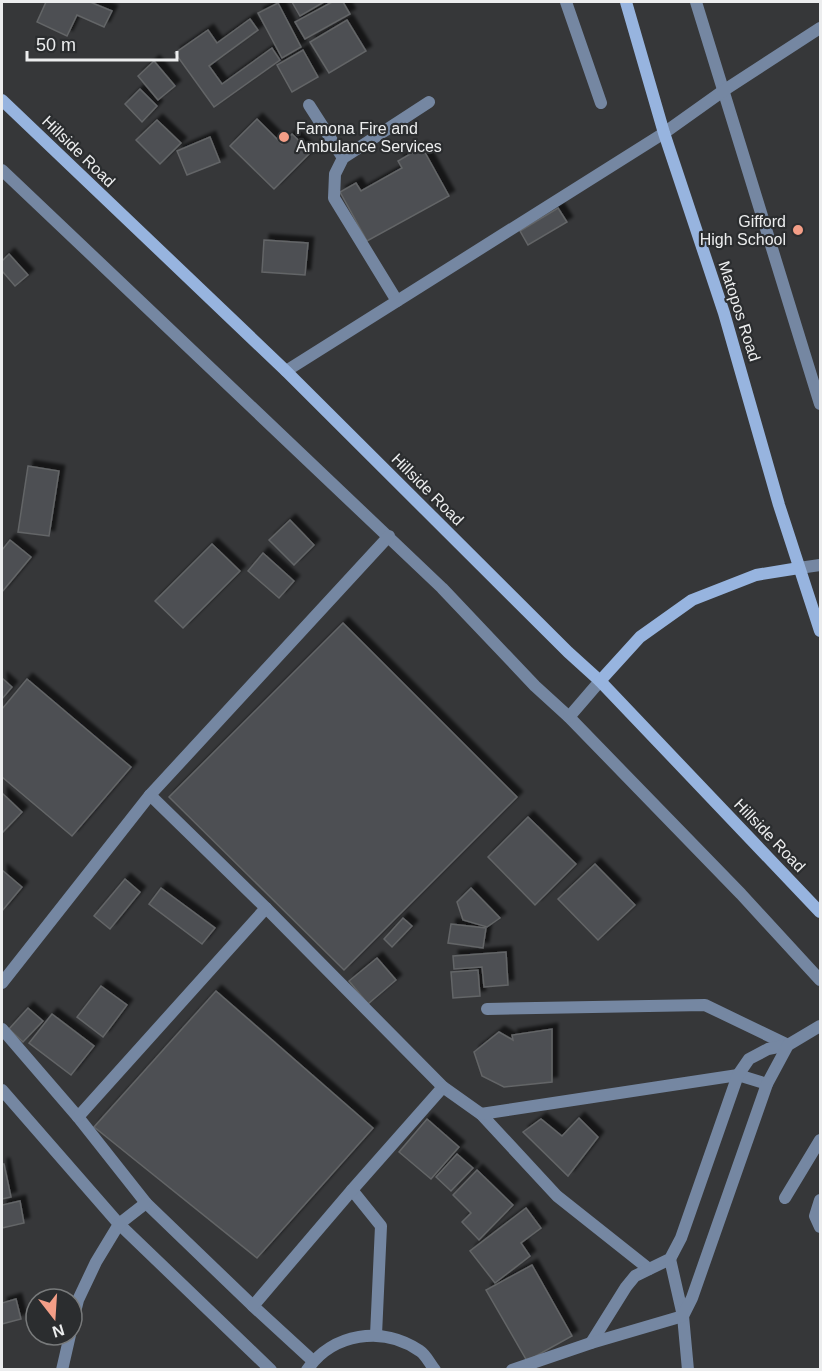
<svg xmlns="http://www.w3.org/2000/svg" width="822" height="1371" viewBox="0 0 822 1371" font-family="Arial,sans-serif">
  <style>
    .building { fill: #4e5052; stroke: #636567; stroke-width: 1.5; filter: url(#shadow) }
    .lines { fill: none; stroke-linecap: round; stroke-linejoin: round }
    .lane { stroke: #7587a2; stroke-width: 12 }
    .street { stroke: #7587a2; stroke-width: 12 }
    .secondary { stroke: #97b4df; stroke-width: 12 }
    .poi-dot { fill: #f49e87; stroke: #2b2d2f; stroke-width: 2 }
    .labels { text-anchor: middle; stroke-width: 4.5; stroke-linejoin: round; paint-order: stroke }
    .poi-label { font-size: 16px; fill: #ecedee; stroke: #2b2d2f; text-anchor: start }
    .street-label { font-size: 16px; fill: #ecedee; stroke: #2b2d2f }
  </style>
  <defs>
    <filter id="shadow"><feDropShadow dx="5.5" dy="-5.5" stdDeviation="1.5" flood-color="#0009"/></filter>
  </defs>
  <rect width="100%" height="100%" fill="#363739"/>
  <!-- building -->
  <g class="building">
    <polygon points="46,2 90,2 112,11 104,27 77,15 67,36 37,22"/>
    <polygon points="292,2 324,2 300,16"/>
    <polygon points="332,2 343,2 350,14 305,39 295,22"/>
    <polygon points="278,3 301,47 282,58 258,13"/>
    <polygon points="250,19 258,30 209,66 222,84 272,48 280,60 214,107 175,53 208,30 217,43"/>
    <polygon points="347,20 366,51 329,73 310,42"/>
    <polygon points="303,50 318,77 292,92 277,65"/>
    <polygon points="154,61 175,86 158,100 138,76"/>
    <polygon points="140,89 157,106 142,122 125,104"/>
    <polygon points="257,119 282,144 292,134 311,152 274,189 230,146"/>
    <polygon points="157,120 181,143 160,164 136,140"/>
    <polygon points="210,137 220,162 187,175 177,151"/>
    <polygon points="422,147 449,196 367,241 340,192 356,183 361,191 402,168 398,161"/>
    <polygon points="558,208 567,222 528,245 520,231"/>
    <polygon points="264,240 308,243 305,275 262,272"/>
    <polygon points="9,254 28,275 15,286 2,271 2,261"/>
    <polygon points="28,466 59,471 49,536 18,532"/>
    <polygon points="290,520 314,545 294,565 269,540"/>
    <polygon points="10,540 31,557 2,592 2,550"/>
    <polygon points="212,544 240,571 183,628 155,601"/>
    <polygon points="263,553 294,581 279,598 248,571"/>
    <polygon points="343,623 517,797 344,970 169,797"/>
    <polygon points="2,678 12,687 2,699"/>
    <polygon points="27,679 131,767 72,836 2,777 2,709"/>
    <polygon points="2,793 22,812 2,833"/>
    <polygon points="528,817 576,864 535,905 488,857"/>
    <polygon points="595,864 635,905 598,940 558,899"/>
    <polygon points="2,870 22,887 2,911"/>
    <polygon points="125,879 140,892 110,929 94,916"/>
    <polygon points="161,888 215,928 202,944 149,904"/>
    <polygon points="471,888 500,918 487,927 463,920 457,902"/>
    <polygon points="403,918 412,926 392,947 384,939"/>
    <polygon points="451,924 486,928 483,948 448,943"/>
    <polygon points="506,952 508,985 484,987 482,967 454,969 453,956"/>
    <polygon points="377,958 396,980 368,1004 349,981"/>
    <polygon points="478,970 480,996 453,998 451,972"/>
    <polygon points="101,986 127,1005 103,1037 77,1017"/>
    <polygon points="216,991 373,1128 257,1258 94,1127"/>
    <polygon points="28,1008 43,1021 23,1042 9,1029"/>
    <polygon points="52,1014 94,1046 71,1075 29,1043"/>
    <polygon points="552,1029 552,1082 504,1087 482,1076 474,1052 499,1032 513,1040 512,1035"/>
    <polygon points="579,1118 598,1137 568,1176 523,1132 541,1119 562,1136"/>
    <polygon points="427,1119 459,1147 431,1179 399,1152"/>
    <polygon points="457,1154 473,1168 451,1191 436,1177"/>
    <polygon points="2,1164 4,1164 11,1197 2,1199"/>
    <polygon points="477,1170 513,1205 479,1240 462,1222 471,1213 453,1195"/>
    <polygon points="20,1201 24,1223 2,1228 2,1205"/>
    <polygon points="526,1208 541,1228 521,1243 530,1256 495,1283 470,1251"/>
    <polygon points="532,1265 572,1336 527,1361 486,1290"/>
    <polygon points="16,1299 21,1319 2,1324 2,1303"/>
  </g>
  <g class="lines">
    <!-- lane -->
    <g class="lane">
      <polyline points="566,2 601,103"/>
      <polyline points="696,2 820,404"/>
      <polyline points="309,105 343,158"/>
      <polyline points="2,170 442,588 535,686 569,717 741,894 820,980"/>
      <polyline points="397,301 334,198 335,174 343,158 429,102"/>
      <polyline points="286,371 664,133"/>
      <polyline points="799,568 820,565"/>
      <polyline points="569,717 600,681"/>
      <polyline points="150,795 266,908 443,1087 481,1114 557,1196 649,1269"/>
      <polyline points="2,983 150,795 389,536"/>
      <polyline points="487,1009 705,1005 788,1045"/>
      <polyline points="2,1029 78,1117 146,1203 253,1306 313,1361"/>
      <polyline points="2,1090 119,1224 271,1370"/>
      <polyline points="481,1114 738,1075 767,1084"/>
      <polyline points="78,1117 266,908"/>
      <polyline points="352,1190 381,1226 376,1335"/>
      <polyline points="785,1198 820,1140"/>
      <polyline points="820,1200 815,1216 820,1227"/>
      <polyline points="670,1259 683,1316 688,1370"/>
      <polyline points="253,1306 352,1190 443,1087"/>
      <polyline points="72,1324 78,1300 96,1262 119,1224 146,1203"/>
      <polyline points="591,1343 626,1287 635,1276 670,1259 681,1238 738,1075 749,1059 768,1049 788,1045"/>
      <polyline points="62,1370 70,1335"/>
      <path d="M307,1370C332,1333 383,1325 420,1351C426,1355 430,1364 435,1370"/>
      <polyline points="512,1370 591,1343 683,1316 692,1298 767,1084 788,1045 820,1026"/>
    </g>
    <!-- street -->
    <polyline class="street" points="664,133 723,91 820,28"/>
    <!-- secondary -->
    <g class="secondary">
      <polyline points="626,2 664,133 724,313 779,505 820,631"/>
      <polyline points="2,100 286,371 568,652 600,681 820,912"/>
      <polyline points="600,681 640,637 692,600 756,575 799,568"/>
    </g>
  </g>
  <!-- markers -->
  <g class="poi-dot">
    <circle cx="284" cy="137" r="6"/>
    <circle cx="798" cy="230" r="6"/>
  </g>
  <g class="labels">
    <!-- poi labels -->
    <g class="poi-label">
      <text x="296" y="134">Famona Fire and<tspan x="296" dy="18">Ambulance Services</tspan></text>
      <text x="786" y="227" text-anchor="end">Gifford<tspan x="786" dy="18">High School</tspan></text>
    </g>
    <!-- street labels -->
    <g class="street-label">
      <text transform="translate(79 151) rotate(44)" y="6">Hillside Road</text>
      <text transform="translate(740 311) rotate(72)" y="6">Matopos Road</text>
      <text transform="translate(428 489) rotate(45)" y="6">Hillside Road</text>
      <text transform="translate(770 835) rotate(46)" y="6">Hillside Road</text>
    </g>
  </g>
  <!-- border -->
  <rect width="822" height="1371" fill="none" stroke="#ecedee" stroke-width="6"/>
  <!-- north arrow -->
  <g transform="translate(54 1317) rotate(163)"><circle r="28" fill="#2b2d2f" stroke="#787a7b" stroke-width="1.5"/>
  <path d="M0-4.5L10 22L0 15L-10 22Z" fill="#f49e87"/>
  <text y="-9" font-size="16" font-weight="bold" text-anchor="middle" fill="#ecedee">N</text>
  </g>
  <!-- scale -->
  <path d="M27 51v9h150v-9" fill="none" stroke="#ecedee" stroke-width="3"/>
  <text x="36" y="51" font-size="18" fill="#ecedee" stroke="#2b2d2f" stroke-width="4.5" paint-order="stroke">50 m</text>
</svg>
